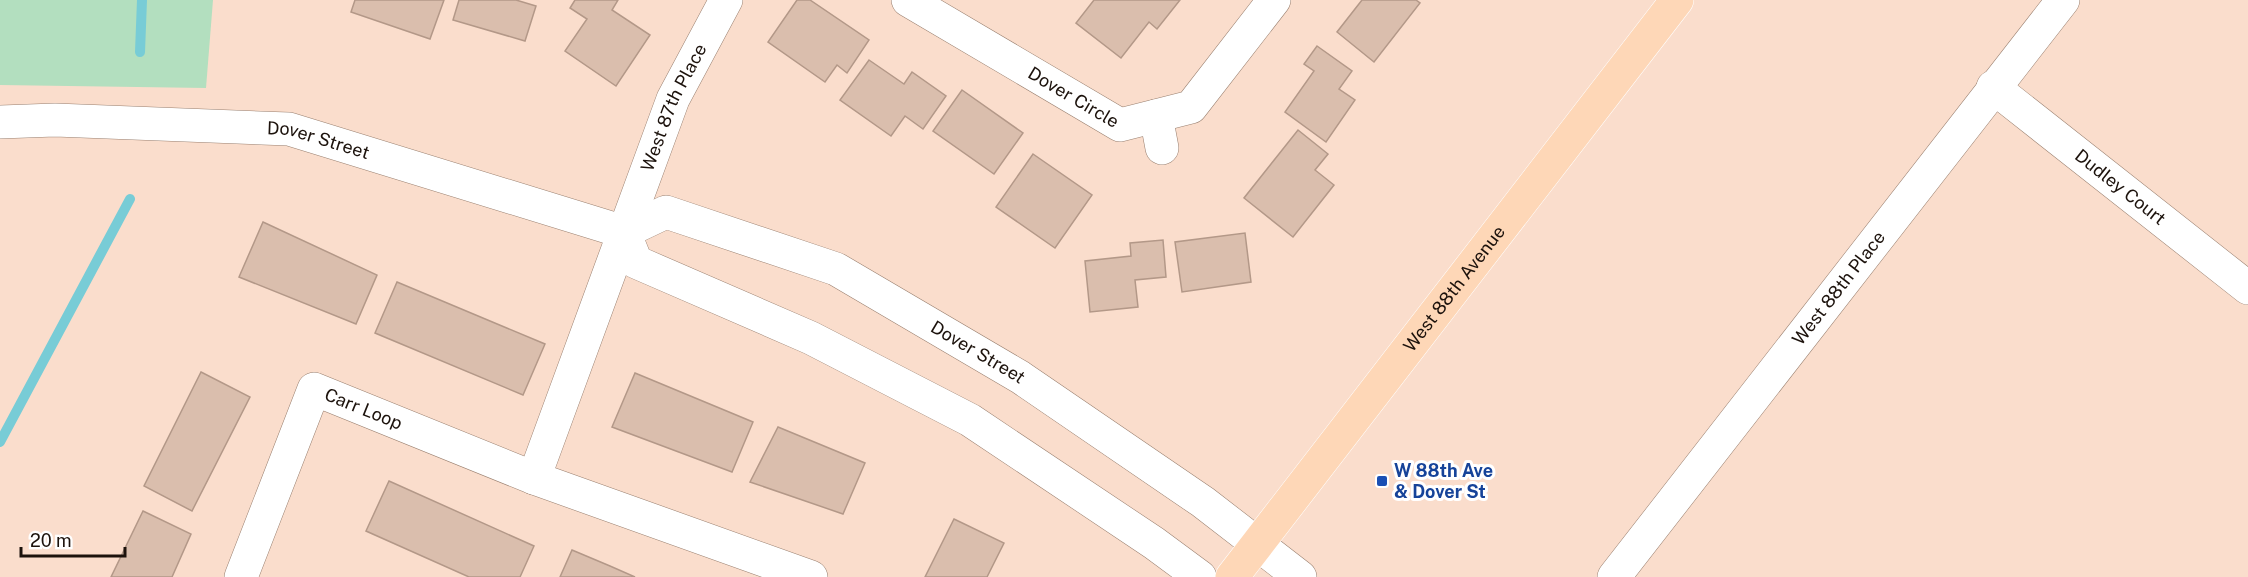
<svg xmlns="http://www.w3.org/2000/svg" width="2248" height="577" viewBox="0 0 2248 577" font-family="'Public Sans',sans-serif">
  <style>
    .green { fill: #b3dfbf }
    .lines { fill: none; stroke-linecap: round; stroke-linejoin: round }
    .stream { stroke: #78ccd6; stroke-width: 10 }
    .building { fill: #dabead; stroke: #b39888; stroke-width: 1.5 }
    .street-casing { stroke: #9a8070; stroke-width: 34 }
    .primary-casing { stroke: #fff; stroke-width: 34 }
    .street { stroke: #fff; stroke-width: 33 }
    .primary { stroke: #fed7b7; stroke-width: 33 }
    .transit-dot { fill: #1a4fb4; stroke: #fff; stroke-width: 2 }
    .labels { text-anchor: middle; stroke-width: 6; stroke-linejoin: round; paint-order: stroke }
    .street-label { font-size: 18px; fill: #1c120c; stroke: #fff }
    .transit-label { font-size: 18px; font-weight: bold; fill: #164399; stroke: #fff; text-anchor: start }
  </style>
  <rect width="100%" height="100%" fill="#faddcc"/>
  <!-- green -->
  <polygon class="green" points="0,0 213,0 206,88 0,85"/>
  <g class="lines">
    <!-- stream -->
    <g class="stream">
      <polyline points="140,52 142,0"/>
      <polyline points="0,442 130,199"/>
    </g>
  </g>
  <!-- building -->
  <g class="building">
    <polygon points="355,0 444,0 430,39 351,12"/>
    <polygon points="459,0 516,0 536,6 525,41 453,20"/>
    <polygon points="575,0 618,0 612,10 650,35 616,86 565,51 587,19 570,8"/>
    <polygon points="797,0 810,0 869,40 847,73 837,65 825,82 768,42"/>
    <polygon points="1094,0 1180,0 1157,29 1149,22 1121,58 1076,23"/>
    <polygon points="1362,0 1416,0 1420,3 1374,62 1337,32"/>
    <polygon points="1317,46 1352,71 1339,89 1355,100 1326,142 1285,112 1314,71 1304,64"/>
    <polygon points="869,60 904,84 912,72 946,96 923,129 905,116 891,136 840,100"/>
    <polygon points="962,90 1023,133 994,174 933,131"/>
    <polygon points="1298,130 1328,154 1315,170 1334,185 1293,237 1244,198"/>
    <polygon points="1033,154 1092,195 1055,248 996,207"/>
    <polygon points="263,222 377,275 356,324 239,277"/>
    <polygon points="1245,233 1251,282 1182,292 1175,242"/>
    <polygon points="1163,240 1166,277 1135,280 1138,307 1090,312 1085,261 1131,256 1130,243"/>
    <polygon points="397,282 545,344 523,395 375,333"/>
    <polygon points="201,372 250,397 192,511 144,486"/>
    <polygon points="635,373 753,422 732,472 612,427"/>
    <polygon points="778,427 865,463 843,514 750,482"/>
    <polygon points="389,481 534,546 520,577 469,577 366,531"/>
    <polygon points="143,511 191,534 172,577 111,577"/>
    <polygon points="954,519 1004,543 987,577 925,577"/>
    <polygon points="572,550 610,566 635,577 560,577"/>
  </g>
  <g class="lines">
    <defs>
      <g id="street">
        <path id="s1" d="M908,0L1120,125L1191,107L1274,0"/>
        <path id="s2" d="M1993,87L2248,288"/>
        <polyline points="1156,116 1162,148"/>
        <path id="s3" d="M0,122L55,120L289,129L624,232L666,212L836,269L1020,377L1203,502L1300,577"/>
        <polyline points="624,232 636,262 811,338 970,420 1154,543 1200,577"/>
        <path id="s4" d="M534,478L673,99L726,0"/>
        <path id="s5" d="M241,577L314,389L534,478L811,577"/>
        <path id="s6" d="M1614,577L2063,0"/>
      </g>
      <g id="primary">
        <path id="s7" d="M1232,577L1677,0"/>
      </g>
    </defs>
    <!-- street casing -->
    <use href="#street" class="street-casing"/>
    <!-- primary casing -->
    <use href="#primary" class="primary-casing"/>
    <!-- street -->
    <use href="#street" class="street"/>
    <!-- primary -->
    <use href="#primary" class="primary"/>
  </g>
  <!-- markers -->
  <rect class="transit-dot" x="1376" y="475" width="12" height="12" rx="3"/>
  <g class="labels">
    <!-- street labels -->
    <g class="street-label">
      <text dy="6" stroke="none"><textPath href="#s1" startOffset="192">Dover Circle</textPath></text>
      <text dy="6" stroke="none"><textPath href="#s4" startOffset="396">West 87th Place</textPath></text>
      <text dy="6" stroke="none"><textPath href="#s3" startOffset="320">Dover Street</textPath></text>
      <text dy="6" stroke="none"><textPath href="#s2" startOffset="162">Dudley Court</textPath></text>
      <text dy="6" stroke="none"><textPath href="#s7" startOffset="364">West 88th Avenue</textPath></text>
      <text dy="6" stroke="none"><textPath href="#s6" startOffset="366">West 88th Place</textPath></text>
      <text dy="6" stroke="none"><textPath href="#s3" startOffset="1030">Dover Street</textPath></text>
      <text dy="6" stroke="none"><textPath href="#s5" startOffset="255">Carr Loop</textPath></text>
    </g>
    <!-- transit labels -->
    <g class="transit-label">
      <text x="1394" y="477">W 88th Ave<tspan x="1394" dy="21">&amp; Dover St</tspan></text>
    </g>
  </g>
  <!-- scale -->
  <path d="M21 547v9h104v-9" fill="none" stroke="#1c120c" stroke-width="3"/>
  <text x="30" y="547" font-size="18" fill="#1c120c" stroke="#ffffff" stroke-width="4.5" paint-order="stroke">20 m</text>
</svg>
